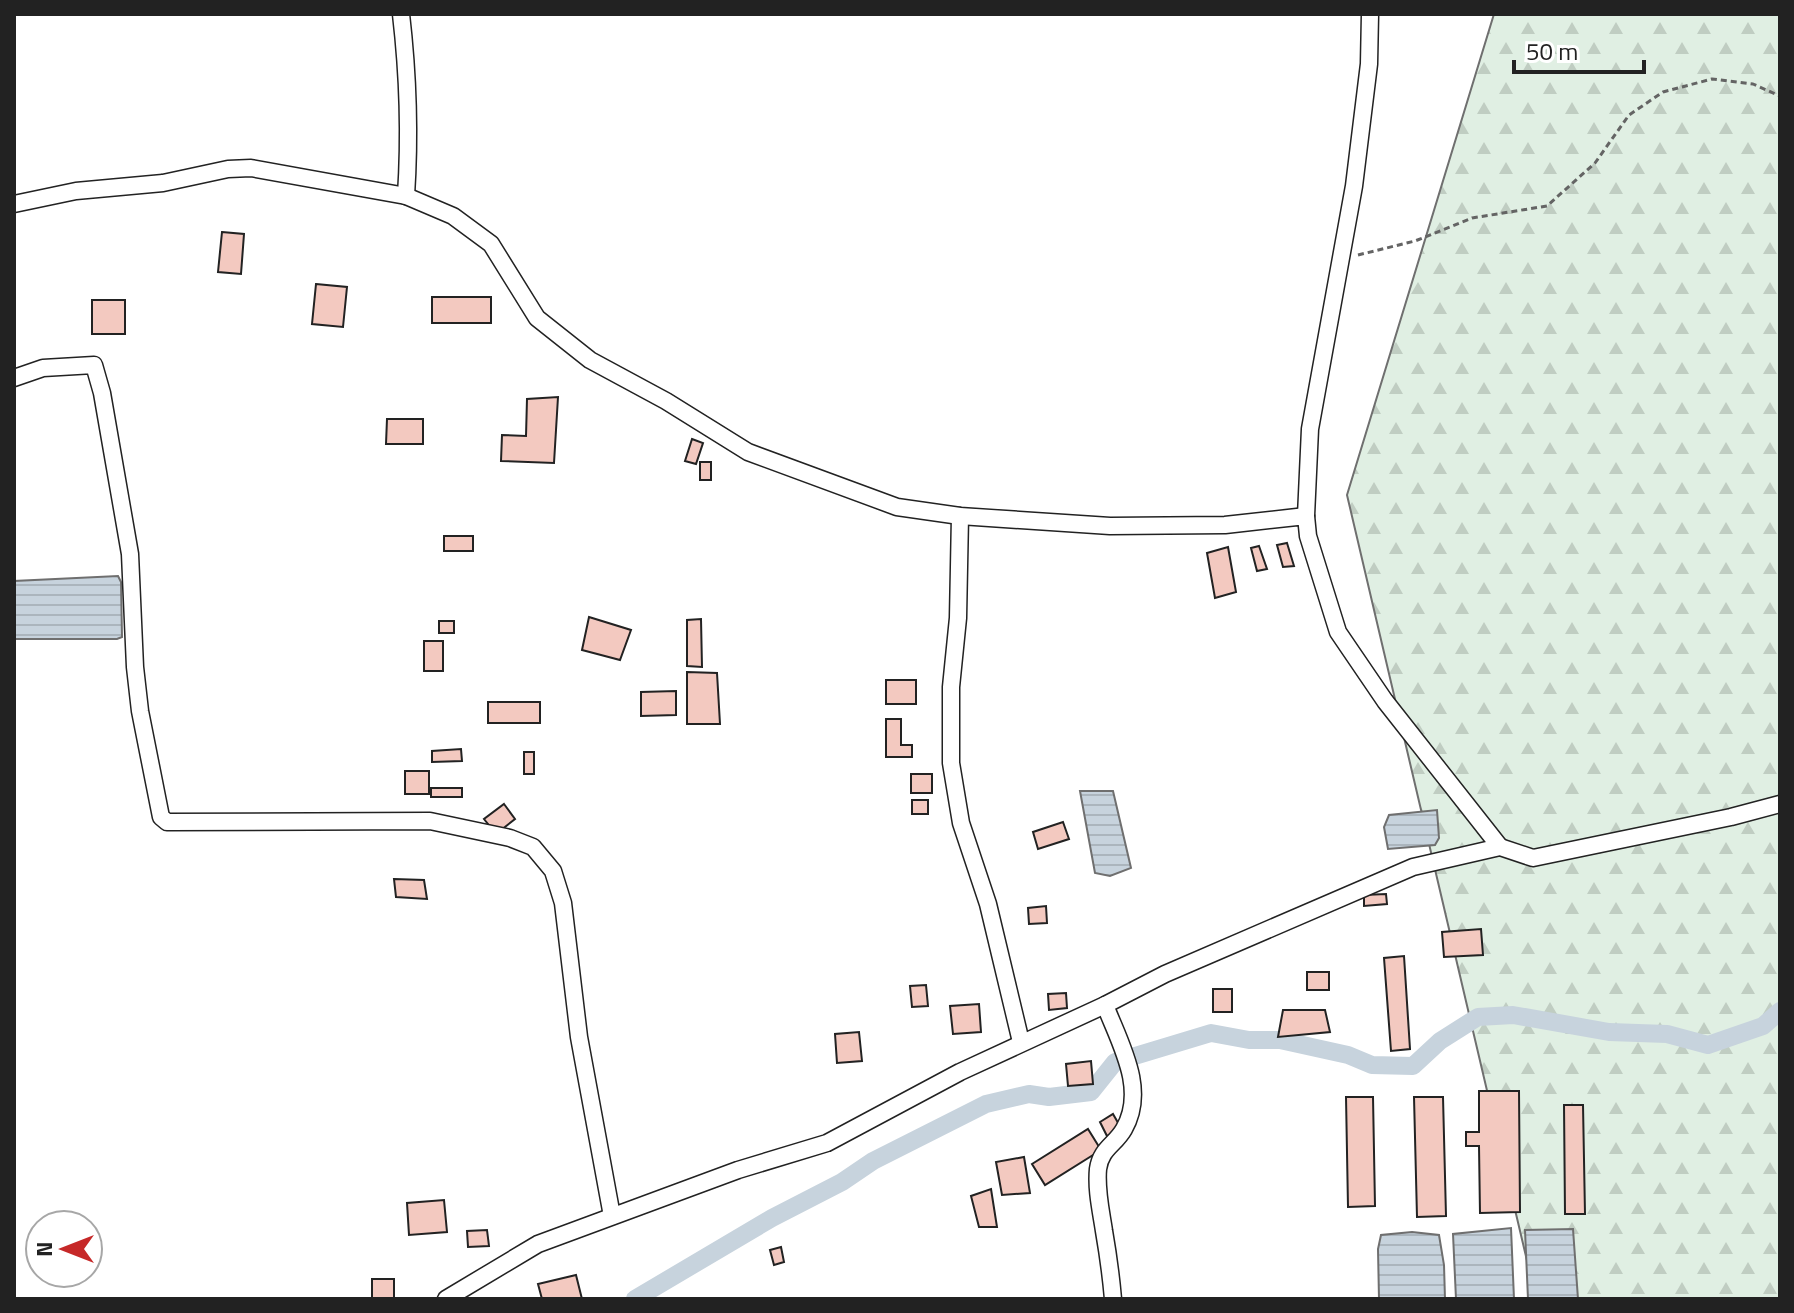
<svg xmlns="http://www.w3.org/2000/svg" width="1794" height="1313" viewBox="0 0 1794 1313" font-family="'Titillium Web',sans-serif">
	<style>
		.forest { fill: url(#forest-firs); stroke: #6f6f6f; stroke-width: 2 }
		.water { fill: url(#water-rules); stroke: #6f6f6f; stroke-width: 2 }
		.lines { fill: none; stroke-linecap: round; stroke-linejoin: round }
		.canal { stroke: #c7d3dd; stroke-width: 18 }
		.building { fill: #f3c9c0; stroke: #222; stroke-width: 2 }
		.street-casing { stroke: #222; stroke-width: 19 }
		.path { stroke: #646464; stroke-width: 3; stroke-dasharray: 6 4; stroke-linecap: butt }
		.street { stroke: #fff; stroke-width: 16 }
	</style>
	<defs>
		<pattern id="forest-firs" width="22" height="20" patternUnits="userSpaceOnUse" patternTransform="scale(2)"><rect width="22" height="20" fill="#e0efe3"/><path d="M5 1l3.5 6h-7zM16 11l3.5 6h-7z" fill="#c0cdc2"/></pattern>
		<pattern id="water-rules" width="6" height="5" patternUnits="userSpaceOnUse" patternTransform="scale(2)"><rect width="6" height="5" fill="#c7d3dd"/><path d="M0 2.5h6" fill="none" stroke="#abb5bd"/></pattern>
	</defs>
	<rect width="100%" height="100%" fill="#fff"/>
	<path class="forest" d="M 1494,14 L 1780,14 L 1780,1299 L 1536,1299 L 1347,495 Z"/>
	<g class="water">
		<path d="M 118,576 L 121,582 L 122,637 L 117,639 L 14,639 L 14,581 Z"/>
		<path d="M 1080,791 L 1113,791 L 1131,868 L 1110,876 L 1095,873 Z"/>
		<path d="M 1437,810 L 1439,838 L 1435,845 L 1388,849 L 1384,827 L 1389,815 Z"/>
		<path d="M 1511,1228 L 1514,1299 L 1456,1299 L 1453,1234 Z"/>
		<path d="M 1573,1229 L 1578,1299 L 1528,1299 L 1525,1230 Z"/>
		<path d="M 1412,1232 L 1439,1235 L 1444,1265 L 1445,1299 L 1379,1299 L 1378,1249 L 1381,1235 Z"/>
	</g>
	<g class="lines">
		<path class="canal" d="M 635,1299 L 772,1218 L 842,1182 L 873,1161 L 986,1104 L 1029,1094 L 1049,1097 L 1091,1092 L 1115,1062 L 1211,1033 L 1249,1040 L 1280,1040 L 1348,1055 L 1372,1065 L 1413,1066 L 1440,1041 L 1478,1017 L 1513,1015 L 1609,1032 L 1667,1034 L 1708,1045 L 1763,1026 L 1780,1011"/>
	</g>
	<g class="building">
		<path d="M 222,232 L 244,234 L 241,274 L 218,272 Z"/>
		<path d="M 316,284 L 347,287 L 343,327 L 312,324 Z"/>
		<rect x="432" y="297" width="59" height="26"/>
		<rect x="92" y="300" width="33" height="34"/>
		<path d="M 558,397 L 554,463 L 501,461 L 502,435 L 526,436 L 527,399 Z"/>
		<path d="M 387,419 L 423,419 L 423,444 L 386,444 Z"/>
		<path d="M 692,439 L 703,443 L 696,464 L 685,461 Z"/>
		<rect x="700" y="462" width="11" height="18"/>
		<rect x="444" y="536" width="29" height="15"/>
		<path d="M 1287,543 L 1294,566 L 1283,567 L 1277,545 Z"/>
		<path d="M 1259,546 L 1267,569 L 1257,571 L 1251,548 Z"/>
		<path d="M 1228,547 L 1236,592 L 1215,598 L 1207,553 Z"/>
		<path d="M 589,617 L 631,630 L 620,660 L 582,650 Z"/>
		<path d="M 701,619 L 702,667 L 687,666 L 687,620 Z"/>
		<rect x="439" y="621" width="15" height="12"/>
		<rect x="424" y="641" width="19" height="30"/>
		<path d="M 687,672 L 717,673 L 720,724 L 687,724 Z"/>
		<rect x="886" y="680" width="30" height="24"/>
		<path d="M 676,691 L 676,715 L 641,716 L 641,692 Z"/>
		<rect x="488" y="702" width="52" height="21"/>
		<path d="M 886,719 L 901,719 L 901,745 L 912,745 L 912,757 L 886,757 Z"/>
		<path d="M 461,749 L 462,761 L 432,762 L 432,751 Z"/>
		<rect x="524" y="752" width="10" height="22"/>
		<rect x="405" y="771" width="24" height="23"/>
		<rect x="911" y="774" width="21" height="19"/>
		<rect x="431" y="788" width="31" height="9"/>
		<rect x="912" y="800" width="16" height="14"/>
		<path d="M 504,804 L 515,819 L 496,834 L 484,819 Z"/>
		<path d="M 1063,822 L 1069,839 L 1038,849 L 1033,832 Z"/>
		<path d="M 394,879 L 424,880 L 427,899 L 396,897 Z"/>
		<path d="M 1386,894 L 1387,904 L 1364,906 L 1364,895 Z"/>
		<path d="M 1046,906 L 1047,923 L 1029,924 L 1028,908 Z"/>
		<path d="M 1481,929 L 1483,955 L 1444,957 L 1442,932 Z"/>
		<path d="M 1404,956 L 1410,1049 L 1391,1051 L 1384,958 Z"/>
		<rect x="1307" y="972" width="22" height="18"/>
		<path d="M 926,985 L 928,1006 L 912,1007 L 910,986 Z"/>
		<rect x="1213" y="989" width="19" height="23"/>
		<path d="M 1066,993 L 1067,1008 L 1049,1010 L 1048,994 Z"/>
		<path d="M 979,1004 L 981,1032 L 953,1034 L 950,1006 Z"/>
		<path d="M 1283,1010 L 1325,1010 L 1330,1032 L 1278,1037 Z"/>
		<path d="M 859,1032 L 862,1061 L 837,1063 L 835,1034 Z"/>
		<path d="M 1091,1061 L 1093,1084 L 1068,1086 L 1066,1064 Z"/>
		<path d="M 1479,1091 L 1519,1091 L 1520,1212 L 1480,1213 L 1479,1146 L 1466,1146 L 1466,1132 L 1479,1132 Z"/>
		<path d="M 1346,1097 L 1373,1097 L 1375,1206 L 1348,1207 Z"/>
		<path d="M 1414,1097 L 1443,1097 L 1446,1216 L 1417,1217 Z"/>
		<path d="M 1564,1105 L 1583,1105 L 1585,1214 L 1565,1214 Z"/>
		<path d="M 1113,1114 L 1121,1128 L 1107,1136 L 1100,1122 Z"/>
		<path d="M 1088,1129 L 1101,1150 L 1045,1185 L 1032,1164 Z"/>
		<path d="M 1024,1157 L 1030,1193 L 1002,1195 L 996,1162 Z"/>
		<path d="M 991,1189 L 997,1227 L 979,1227 L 971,1196 Z"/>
		<path d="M 444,1200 L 447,1232 L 409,1235 L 407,1203 Z"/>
		<path d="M 487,1230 L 489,1246 L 468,1247 L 467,1231 Z"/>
		<path d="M 781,1247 L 784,1262 L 774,1265 L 770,1250 Z"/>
		<path d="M 576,1275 L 582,1299 L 542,1299 L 538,1284 Z"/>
		<rect x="372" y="1279" width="22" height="20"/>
	</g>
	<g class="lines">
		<g class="street-casing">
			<g id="street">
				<path d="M 401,14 C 408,74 410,135 406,196"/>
				<path d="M 14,204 L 76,191 L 163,183 L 228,169 L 251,168 L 406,196 L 453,216 L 491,244 L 537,318 L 590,360 L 666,401 L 748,452 L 897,507 L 960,516 L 1110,526 L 1225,525 L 1306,516 L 1308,536 L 1338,632 L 1385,701 L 1500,847"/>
				<path d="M 14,378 L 43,368 L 94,365 L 102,393 L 130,554 L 135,667 L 140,711 L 161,817 L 167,822 L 430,821 L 510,838 L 533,847 L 553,871 L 563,903 L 579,1037 L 612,1216"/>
				<path d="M 960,516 L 958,618 L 951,687 L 951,763 L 961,823 L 988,904 L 1021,1042"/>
				<path d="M 1306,516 L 1310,429 L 1354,186 L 1369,64 L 1370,14"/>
				<path d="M 1105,1005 C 1120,1044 1147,1089 1124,1129 C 1115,1145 1101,1148 1098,1169 C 1096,1190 1101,1211 1104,1231 C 1108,1254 1111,1276 1113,1299"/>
				<path d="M 446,1299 L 538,1244 L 738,1170 L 827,1143 L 960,1072 L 1105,1005 L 1165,974 L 1413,867 L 1500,847 L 1533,858 L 1731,817 L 1780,804"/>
			</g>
		</g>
		<path class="path" d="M 1358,255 L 1415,241 L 1472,218 L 1547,206 L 1595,163 L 1629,115 L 1663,92 L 1712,79 L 1753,84 L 1780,96"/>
		<use href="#street" class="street"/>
	</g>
	<rect width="1794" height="1313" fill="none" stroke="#222222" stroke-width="32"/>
	<g transform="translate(64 1249) rotate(270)"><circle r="38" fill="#ffffff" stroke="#a7a7a7" stroke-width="2"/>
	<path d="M0-6L14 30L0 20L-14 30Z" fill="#c62828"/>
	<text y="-12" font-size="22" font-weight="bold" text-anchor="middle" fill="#222222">N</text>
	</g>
	<path d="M1514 60v12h130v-12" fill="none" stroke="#222222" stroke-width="4"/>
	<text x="1526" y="60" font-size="24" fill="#222222" stroke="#ffffff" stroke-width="6" paint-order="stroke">50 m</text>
</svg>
